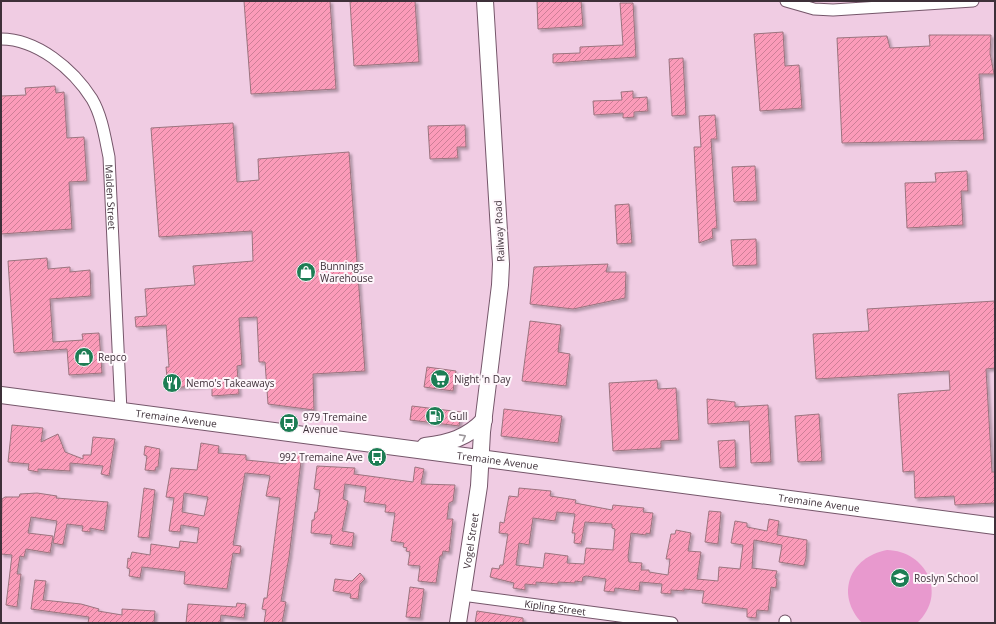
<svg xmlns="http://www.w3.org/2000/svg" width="996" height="624" viewBox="0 0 996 624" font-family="'Open Sans',sans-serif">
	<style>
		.pitch { fill: #e899ce }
		.building { fill: url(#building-hatch); stroke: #9b747f; fill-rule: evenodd; filter: url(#shadow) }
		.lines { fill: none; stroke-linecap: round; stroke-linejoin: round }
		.minor-casing { stroke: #75566a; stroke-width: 13 }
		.secondary-casing { stroke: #75566a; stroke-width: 18 }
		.minor { stroke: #fff; stroke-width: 11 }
		.secondary { stroke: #fff; stroke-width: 16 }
		.oneway { stroke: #9e989c }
		.labels { text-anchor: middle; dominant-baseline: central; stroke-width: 4; stroke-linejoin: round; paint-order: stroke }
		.street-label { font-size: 10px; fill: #3e3039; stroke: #fef6fb }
		.poi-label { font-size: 10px; fill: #3e3039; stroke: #fef6fb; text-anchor: start }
	</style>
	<defs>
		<pattern id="building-hatch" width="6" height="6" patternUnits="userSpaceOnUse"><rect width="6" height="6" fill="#fb9bb9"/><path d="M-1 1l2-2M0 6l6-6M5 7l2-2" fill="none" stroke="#cd7f97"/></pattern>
		<filter id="shadow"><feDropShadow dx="2.5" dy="2.5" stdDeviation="1" flood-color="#0004"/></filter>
	</defs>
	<rect width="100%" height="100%" fill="#f0cce3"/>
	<path class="pitch" d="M 887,550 C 926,551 948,594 917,623 L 862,623 C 835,595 849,557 887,550 Z"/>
	<g class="building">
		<path d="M 244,1 L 330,1 L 336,89 L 251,94 Z"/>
		<path d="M 350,1 L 415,1 L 419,62 L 354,66 Z"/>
		<path d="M 537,1 L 581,1 L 583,26 L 538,29 Z"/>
		<path d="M 620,3 L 633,3 L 636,57 L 553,63 L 553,54 L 580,53 L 580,47 L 623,45 Z"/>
		<path d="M 783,32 L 785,66 L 799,65 L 802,108 L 760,111 L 754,34 Z"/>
		<path d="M 929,35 L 991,35 L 990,53 L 994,74 L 979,74 L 984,140 L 842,143 L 837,38 L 887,36 L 890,48 L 930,46 Z"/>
		<path d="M 683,58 L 686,115 L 672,116 L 669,59 Z"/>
		<path d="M 55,86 L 56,93 L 64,92 L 67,138 L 84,137 L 87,181 L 69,182 L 72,229 L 1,234 L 1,96 L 26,95 L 25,88 Z"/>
		<path d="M 633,91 L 633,98 L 647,97 L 648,111 L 634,112 L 634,117 L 623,118 L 623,113 L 594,115 L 593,101 L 622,100 L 621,92 Z"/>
		<path d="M 715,115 L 717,139 L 711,139 L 717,228 L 712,229 L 713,238 L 699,243 L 694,147 L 701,147 L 699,116 Z"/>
		<path d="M 233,123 L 237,182 L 259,180 L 258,159 L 349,152 L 365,371 L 313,374 L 314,410 L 268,404 L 265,362 L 259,362 L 257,317 L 239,318 L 242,365 L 237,366 L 239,394 L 212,396 L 212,385 L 168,388 L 166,367 L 169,367 L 166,325 L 136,327 L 135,317 L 147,316 L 145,289 L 195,285 L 193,266 L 253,261 L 252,231 L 159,237 L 151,128 Z"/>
		<path d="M 465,125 L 466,147 L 457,147 L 458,158 L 430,159 L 428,126 Z"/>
		<path d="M 755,166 L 757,201 L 734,202 L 732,167 Z"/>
		<path d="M 967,171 L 968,191 L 961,191 L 963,225 L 907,228 L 905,183 L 936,182 L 935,173 Z"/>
		<path d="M 629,204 L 632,243 L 617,244 L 615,205 Z"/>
		<path d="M 756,239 L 757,265 L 733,266 L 731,240 Z"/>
		<path d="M 47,258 L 48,269 L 70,267 L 70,272 L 90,270 L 91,296 L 50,299 L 53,342 L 83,340 L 82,334 L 99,333 L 102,373 L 69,375 L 67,349 L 14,353 L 8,261 Z"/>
		<path d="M 608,264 L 606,272 L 626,272 L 625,298 L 573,309 L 530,304 L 534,267 Z"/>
		<path d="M 995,301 L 995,368 L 986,369 L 992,472 L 995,472 L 995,503 L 955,505 L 954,496 L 915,498 L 914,471 L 903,472 L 898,394 L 950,390 L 949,371 L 816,379 L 813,334 L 869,331 L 867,309 Z"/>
		<path d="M 530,321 L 561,325 L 558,352 L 570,354 L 566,386 L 522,381 Z"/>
		<path d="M 427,367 L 456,371 L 453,391 L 424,387 Z"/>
		<path d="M 657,380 L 658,389 L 676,388 L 679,440 L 661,441 L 661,448 L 613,451 L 609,383 Z"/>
		<path d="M 707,399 L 735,402 L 735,407 L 768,405 L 771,462 L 751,463 L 749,421 L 708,424 Z"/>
		<path d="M 412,406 L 461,412 L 459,426 L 410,420 Z"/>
		<path d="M 504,409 L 562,416 L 558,443 L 501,436 Z"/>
		<path d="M 819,414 L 822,461 L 798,462 L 795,416 Z"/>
		<path d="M 12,425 L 43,428 L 41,442 L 58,434 L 65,452 L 83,459 L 83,455 L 91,455 L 93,437 L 115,439 L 109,476 L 101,474 L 103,466 L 70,463 L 70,471 L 38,469 L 38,472 L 28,470 L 29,464 L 8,462 Z"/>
		<path d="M 735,440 L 736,467 L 720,468 L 718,441 Z"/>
		<path d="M 201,443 L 219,446 L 218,453 L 246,455 L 246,460 L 286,464 L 288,452 L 302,454 L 289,557 L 281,601 L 286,602 L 282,623 L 264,623 L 266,610 L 262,609 L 264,598 L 267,598 L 280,498 L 266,496 L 270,476 L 266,475 L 245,473 L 233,545 L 241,546 L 240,554 L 233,553 L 227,589 L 184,584 L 185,572 L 142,567 L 140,578 L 129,576 L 130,569 L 127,568 L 128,558 L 130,559 L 132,552 L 150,555 L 151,544 L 179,548 L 180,541 L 197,543 L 199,528 L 181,525 L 180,532 L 169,531 L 174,498 L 166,497 L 171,468 L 197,470 ZM 184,493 L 208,497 L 204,516 L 182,512 Z"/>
		<path d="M 145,446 L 160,449 L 158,467 L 156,467 L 155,471 L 145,470 L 147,456 L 144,455 Z"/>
		<path d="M 317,466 L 355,468 L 354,474 L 413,482 L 415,467 L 424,469 L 421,484 L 455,485 L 453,501 L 449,503 L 447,519 L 453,519 L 449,552 L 443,551 L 442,556 L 440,556 L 436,583 L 418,581 L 420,566 L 408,565 L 410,552 L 406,551 L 407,548 L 403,547 L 404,543 L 391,541 L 395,513 L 385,512 L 386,505 L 364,502 L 366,487 L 345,484 L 343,499 L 348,501 L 342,531 L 354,533 L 352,547 L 330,544 L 332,535 L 311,533 L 312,520 L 314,520 L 315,512 L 317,512 L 320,490 L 314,489 Z"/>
		<path d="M 144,488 L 155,490 L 149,538 L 138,537 Z"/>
		<path d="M 519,488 L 551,491 L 550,496 L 576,500 L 575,503 L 612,510 L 613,505 L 644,508 L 643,512 L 653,513 L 650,534 L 646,533 L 646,535 L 631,533 L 628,557 L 629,562 L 642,563 L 641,570 L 649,570 L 649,572 L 668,575 L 670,559 L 666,559 L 671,534 L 675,534 L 676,530 L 691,533 L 688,551 L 701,552 L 697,579 L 718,581 L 719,567 L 740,569 L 743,545 L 731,543 L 735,521 L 747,523 L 747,527 L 767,531 L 769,519 L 779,521 L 777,535 L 807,540 L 806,558 L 804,566 L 779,562 L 782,545 L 754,540 L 752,568 L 777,571 L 775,578 L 777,579 L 776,588 L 771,587 L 768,611 L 757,610 L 756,618 L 747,617 L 747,609 L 702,603 L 704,591 L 684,589 L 684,591 L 671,590 L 671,594 L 661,593 L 662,584 L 640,582 L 639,591 L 615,588 L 614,592 L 604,591 L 606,579 L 586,576 L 583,577 L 582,582 L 575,581 L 575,583 L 558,582 L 558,584 L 536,582 L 536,585 L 525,584 L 525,590 L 513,588 L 514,583 L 490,577 L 492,568 L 499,569 L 500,565 L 503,565 L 508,534 L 499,533 L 500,522 L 504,523 L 509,496 L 518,497 ZM 557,512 L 575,514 L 572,533 L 575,533 L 574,543 L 581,544 L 585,522 L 612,524 L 612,528 L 615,529 L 613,550 L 586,548 L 584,564 L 567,563 L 568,556 L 545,553 L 543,568 L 516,565 L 519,543 L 529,545 L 533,518 L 555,521 Z"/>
		<path d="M 37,493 L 57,496 L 56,498 L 108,502 L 104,531 L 90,528 L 90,532 L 82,531 L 83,526 L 67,524 L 63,545 L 53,543 L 57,521 L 31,517 L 28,533 L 53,536 L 50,553 L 26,549 L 24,557 L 20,556 L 17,574 L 21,574 L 17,607 L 6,605 L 12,555 L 1,554 L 2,499 L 5,497 L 19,497 L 20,494 Z"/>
		<path d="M 709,511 L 721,512 L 718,544 L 705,542 Z"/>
		<path d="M 360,573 L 365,579 L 360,584 L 358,599 L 350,598 L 351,594 L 333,591 L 335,579 L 352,581 Z"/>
		<path d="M 35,580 L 46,581 L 43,600 L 81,604 L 99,609 L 98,611 L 122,615 L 122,609 L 155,611 L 154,623 L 88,623 L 89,617 L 31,609 Z"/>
		<path d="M 410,587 L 424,589 L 420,618 L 406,617 Z"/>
		<path d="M 237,603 L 246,604 L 244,618 L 221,615 L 220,623 L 186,623 L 188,604 L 236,607 Z"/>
		<path d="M 477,611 L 523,618 L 523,623 L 475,623 Z"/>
	</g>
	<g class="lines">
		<g class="minor-casing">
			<g id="minor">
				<path d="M 786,1 L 814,9 L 833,10 L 973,1"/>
				<path id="s1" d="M 1,39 C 37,39 73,69 92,99 C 102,116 105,138 109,157 L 121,411"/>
				<path id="s2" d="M 462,595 L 672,623"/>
				<path d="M 785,623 L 785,621"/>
			</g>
		</g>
		<g class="secondary-casing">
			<g id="secondary">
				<path id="s3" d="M 1,395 C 332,439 664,482 995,526"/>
				<path d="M 425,446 C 449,443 467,438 484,420"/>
				<path id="s4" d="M 458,623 L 479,486 L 482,432 L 500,285 L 501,264 L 485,1"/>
			</g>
		</g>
		<use href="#minor" class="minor"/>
		<use href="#secondary" class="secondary"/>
	</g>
	<defs><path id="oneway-chevron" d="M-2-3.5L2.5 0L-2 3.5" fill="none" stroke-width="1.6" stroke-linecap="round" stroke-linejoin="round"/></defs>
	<use class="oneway" href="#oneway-chevron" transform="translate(463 437) rotate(-28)"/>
	<defs>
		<g id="shop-disc" transform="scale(1)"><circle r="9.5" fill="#1d7d54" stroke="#fef6fb"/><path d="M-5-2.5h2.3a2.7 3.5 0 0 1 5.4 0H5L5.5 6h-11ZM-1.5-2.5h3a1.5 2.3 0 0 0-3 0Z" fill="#fff"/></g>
		<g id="supermarket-disc" transform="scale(1)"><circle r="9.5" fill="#1d7d54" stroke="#fef6fb"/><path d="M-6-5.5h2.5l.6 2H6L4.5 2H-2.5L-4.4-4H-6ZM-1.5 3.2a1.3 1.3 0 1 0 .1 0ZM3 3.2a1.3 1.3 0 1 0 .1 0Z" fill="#fff"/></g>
		<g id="restaurant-disc" transform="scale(1)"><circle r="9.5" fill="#1d7d54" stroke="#fef6fb"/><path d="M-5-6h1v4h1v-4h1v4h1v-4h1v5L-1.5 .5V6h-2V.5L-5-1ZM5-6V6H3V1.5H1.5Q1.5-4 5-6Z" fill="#fff"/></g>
		<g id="fuel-disc" transform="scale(1)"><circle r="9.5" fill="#1d7d54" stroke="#fef6fb"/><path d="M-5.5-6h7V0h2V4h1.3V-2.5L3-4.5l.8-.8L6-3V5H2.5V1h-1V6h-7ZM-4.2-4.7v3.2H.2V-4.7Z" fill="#fff"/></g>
		<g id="bus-disc" transform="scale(1)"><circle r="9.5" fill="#1d7d54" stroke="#fef6fb"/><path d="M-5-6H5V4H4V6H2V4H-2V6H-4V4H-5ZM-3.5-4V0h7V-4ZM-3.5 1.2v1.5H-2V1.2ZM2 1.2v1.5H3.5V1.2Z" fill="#fff"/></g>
		<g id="school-disc" transform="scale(1)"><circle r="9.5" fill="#1d7d54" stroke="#fef6fb"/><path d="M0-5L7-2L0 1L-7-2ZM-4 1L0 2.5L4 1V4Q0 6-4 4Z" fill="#fff"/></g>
	</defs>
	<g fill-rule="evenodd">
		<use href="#shop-disc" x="306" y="272"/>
		<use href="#shop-disc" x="84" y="357"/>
		<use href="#supermarket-disc" x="440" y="379"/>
		<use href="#restaurant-disc" x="172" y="383"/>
		<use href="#fuel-disc" x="435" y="416"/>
		<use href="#bus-disc" x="289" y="423"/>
		<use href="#bus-disc" x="377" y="457"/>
		<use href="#school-disc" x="900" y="578"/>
	</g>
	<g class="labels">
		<g class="street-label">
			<text stroke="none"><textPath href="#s1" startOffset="214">Malden Street</textPath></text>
			<text transform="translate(499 231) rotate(-93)">Railway Road</text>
			<text stroke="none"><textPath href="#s3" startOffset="177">Tremaine Avenue</textPath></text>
			<text stroke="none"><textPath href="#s3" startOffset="501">Tremaine Avenue</textPath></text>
			<text stroke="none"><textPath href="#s3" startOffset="825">Tremaine Avenue</textPath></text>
			<text stroke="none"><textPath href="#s4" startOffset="83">Vogel Street</textPath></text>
			<text stroke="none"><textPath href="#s2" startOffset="94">Kipling Street</textPath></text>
		</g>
		<g class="poi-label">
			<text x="320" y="266">Bunnings<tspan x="320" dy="12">Warehouse</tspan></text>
			<text x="98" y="357">Repco</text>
			<text x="454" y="379">Night 'n Day</text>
			<text x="186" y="383">Nemo's Takeaways</text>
			<text x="449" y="416">Gull</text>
			<text x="303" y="417">979 Tremaine<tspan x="303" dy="12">Avenue</tspan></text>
			<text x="363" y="457" text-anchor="end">992 Tremaine Ave</text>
			<text x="914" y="578">Roslyn School</text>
		</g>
	</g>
	<rect width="996" height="624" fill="none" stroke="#3e3039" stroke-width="4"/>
</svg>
